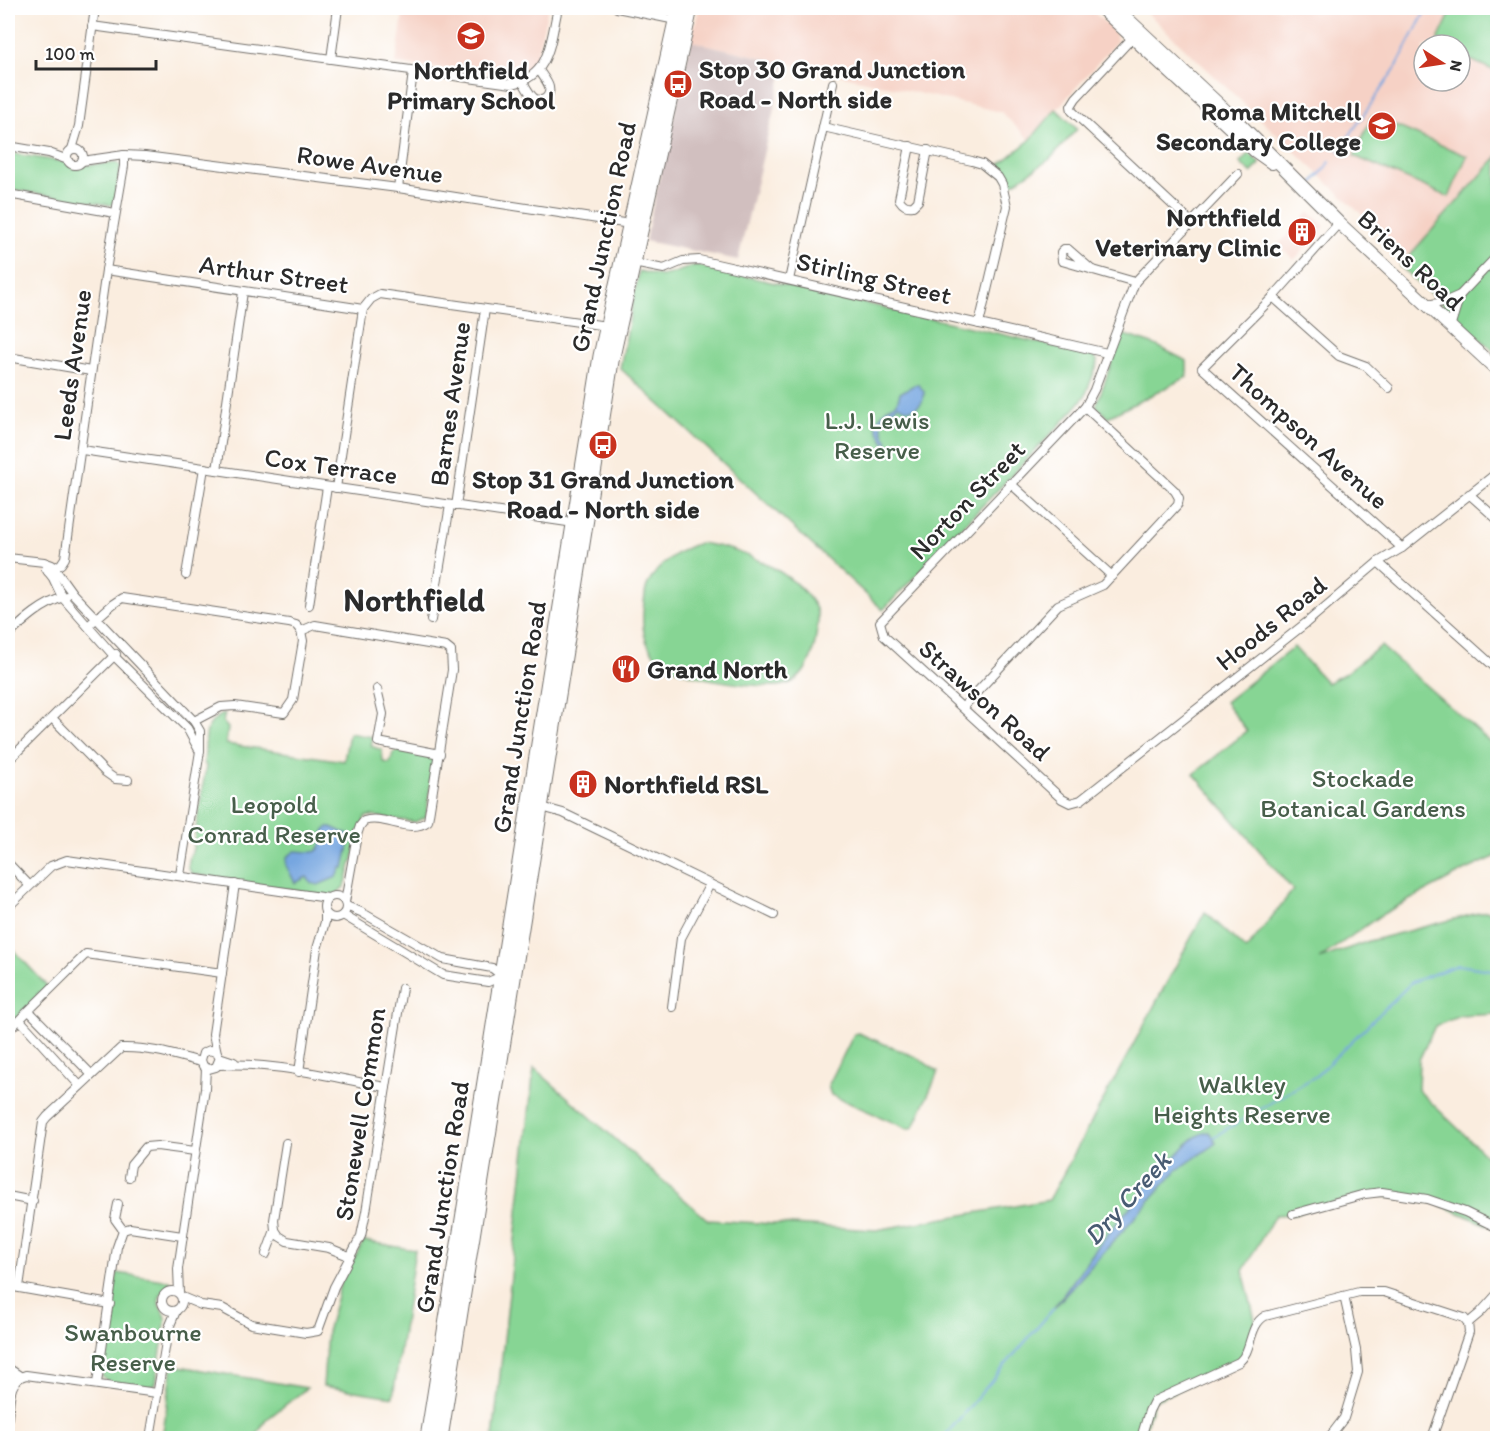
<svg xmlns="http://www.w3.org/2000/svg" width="1505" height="1446" viewBox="0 0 1505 1446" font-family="Itim,sans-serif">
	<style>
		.built { fill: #f6d1c5; fill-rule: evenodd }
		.industrial { fill: #d1bfbf }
		.green { fill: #87d594; stroke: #598060; stroke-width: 1.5 }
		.water { fill: #76a6e0; stroke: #506886; stroke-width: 1.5 }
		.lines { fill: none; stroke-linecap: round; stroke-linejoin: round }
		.stream { stroke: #76a6e0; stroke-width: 2 }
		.street-casing { stroke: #736f6a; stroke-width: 10 }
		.secondary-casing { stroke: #736f6a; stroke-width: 14 }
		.highway-casing { stroke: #736f6a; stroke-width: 17 }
		.street { stroke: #fff; stroke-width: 8 }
		.secondary { stroke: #fff; stroke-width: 12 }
		.highway { stroke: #fff; stroke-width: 15 }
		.labels { text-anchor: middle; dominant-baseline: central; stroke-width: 4.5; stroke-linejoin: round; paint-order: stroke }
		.poi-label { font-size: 26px; font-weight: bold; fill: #2b2b2b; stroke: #fff; text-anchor: start }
		.street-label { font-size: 26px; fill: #2b2b2b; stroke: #fff }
		.park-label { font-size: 26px; fill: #475e4a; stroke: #fff }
		.water-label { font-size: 27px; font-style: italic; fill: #495c73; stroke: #fff }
		.district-label { font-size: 32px; font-weight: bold; fill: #2b2b2b; stroke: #fff }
	</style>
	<rect width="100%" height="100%" fill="#fff"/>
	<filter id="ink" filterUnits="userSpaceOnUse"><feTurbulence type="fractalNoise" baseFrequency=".0167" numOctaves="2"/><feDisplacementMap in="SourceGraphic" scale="12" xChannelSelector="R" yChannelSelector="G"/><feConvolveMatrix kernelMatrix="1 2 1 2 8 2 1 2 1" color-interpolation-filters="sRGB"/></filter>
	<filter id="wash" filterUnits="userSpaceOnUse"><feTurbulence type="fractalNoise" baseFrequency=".008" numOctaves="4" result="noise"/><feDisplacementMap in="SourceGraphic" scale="24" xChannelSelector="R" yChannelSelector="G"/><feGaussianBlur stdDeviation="1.35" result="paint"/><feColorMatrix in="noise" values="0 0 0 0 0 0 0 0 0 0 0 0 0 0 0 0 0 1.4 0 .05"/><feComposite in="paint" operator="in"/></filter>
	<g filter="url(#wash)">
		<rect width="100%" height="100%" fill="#faeddf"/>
		<g class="built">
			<path d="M 404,8 L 548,8 L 534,67 L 515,76 L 396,64 Z"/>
			<path d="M 699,8 L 1089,8 L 1116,33 L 1117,41 L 1030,140 L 1001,112 L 691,41 Z"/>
			<path d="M 1142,8 L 1497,8 L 1497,170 L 1425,274 ZM 1424,45 L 1460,45 L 1460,81 L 1424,81 Z"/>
			<path d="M 1309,212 L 1325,226 L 1294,260 L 1278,245 Z"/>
		</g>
		<path class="industrial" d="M 691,41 L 785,63 L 738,260 L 645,241 Z"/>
		<g class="green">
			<path d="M 1453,8 L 1497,8 L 1497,72 L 1460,55 L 1460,45 L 1436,44 Z"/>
			<path d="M 1056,109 L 1077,129 L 1050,159 L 1011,185 L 998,166 L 1030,140 Z"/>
			<path d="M 1372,116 L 1467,156 L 1449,197 L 1354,156 Z"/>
			<path d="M 8,153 L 65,162 L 77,169 L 86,165 L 117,163 L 121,166 L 114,204 L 110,205 L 8,189 Z"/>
			<path d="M 1249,153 L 1260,164 L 1251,173 L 1240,163 Z"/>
			<path d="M 1497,157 L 1497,354 L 1400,266 Z"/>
			<path d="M 696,265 L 1093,355 L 1097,360 L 1097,365 L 1085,396 L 1071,413 L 883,610 L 620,368 L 639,271 L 661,276 L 671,274 Z"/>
			<path d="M 1122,334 L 1155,345 L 1187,361 L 1187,377 L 1108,417 L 1096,406 Z"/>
			<path d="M 700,543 C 739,548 793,570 814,605 C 820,615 818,625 816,636 C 813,660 803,686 775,686 C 745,686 683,679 660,660 C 642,645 641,624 644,602 C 645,596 645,589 648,584 C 658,564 679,549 700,543 Z"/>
			<path d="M 1381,646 L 1497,748 L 1497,856 L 1466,870 L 1381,915 L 1319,959 L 1369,941 L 1486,911 L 1497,914 L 1497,1014 L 1460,1016 L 1435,1026 L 1419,1060 L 1418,1090 L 1497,1166 L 1497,1229 L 1436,1203 L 1365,1194 L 1293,1214 L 1275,1215 L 1243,1271 L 1256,1324 L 1242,1360 L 1154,1401 L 1142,1438 L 493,1438 L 534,1068 L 708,1220 L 876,1230 L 1049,1200 L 1205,912 L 1246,950 L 1293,890 L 1194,774 L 1247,731 L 1225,702 L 1294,647 L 1327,683 L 1344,674 Z"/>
			<path d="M 225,713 L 223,722 L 228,728 L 226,744 L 344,761 L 349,733 L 373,737 L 371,746 L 382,750 L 383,762 L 390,763 L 393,753 L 398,751 L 431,757 L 434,759 L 426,817 L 415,822 L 371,816 L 365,817 L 345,886 L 336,894 L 327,896 L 192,874 L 188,867 L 190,855 L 192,853 L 206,766 L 204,763 C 207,739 200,725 225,713 Z"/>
			<path d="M 8,944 L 48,987 L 8,1026 Z"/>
			<path d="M 858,1033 L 918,1058 L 938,1072 L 914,1127 L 908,1129 L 831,1095 L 828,1086 L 854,1034 Z"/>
			<path d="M 364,1241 L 415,1250 L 393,1397 L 323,1386 L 327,1332 L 341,1281 Z"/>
			<path d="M 117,1273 L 171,1281 C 168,1289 157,1294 159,1304 C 161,1310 165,1312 166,1318 L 156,1383 L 149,1388 L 110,1383 L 102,1376 Z"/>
			<path d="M 173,1365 L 307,1388 L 266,1420 L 255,1438 L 162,1438 Z"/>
		</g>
		<g class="water">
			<path d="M 914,385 L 919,385 L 924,392 C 924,407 911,414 899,405 C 880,418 876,421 888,442 L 885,443 L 877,429 L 877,421 L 886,409 L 897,403 L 900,393 Z"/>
			<path d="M 328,827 L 331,827 L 351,836 L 344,868 L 341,868 L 337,877 L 318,885 L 311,883 L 307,877 L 295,883 L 286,865 L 287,857 L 295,851 C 317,853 321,855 324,831 Z"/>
			<path d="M 1209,1132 L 1216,1143 L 1176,1171 L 1053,1309 L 1099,1245 L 1161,1169 C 1179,1159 1188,1134 1209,1132 Z"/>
		</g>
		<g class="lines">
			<g class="stream">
				<path d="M 1339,151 L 1397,66 L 1427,8"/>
				<path d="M 1312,184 L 1330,162"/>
				<path d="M 1210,1139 L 1316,1076 L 1412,982 L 1458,965 L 1498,971"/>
				<path d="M 943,1438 L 1054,1308"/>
			</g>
		</g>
	</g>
	<g filter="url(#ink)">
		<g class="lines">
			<g class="street-casing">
				<g id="street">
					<path d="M 617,8 L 676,20"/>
					<path d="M 92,26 L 512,84 C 551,76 550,41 558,8"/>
					<path d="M 1133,37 L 1076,98 L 1071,106 L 1072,111 L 1192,223"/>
					<path d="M 331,59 L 338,8"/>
					<path d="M 523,82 C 526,87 530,95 534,98 C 543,104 551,96 549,87 C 548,82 542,75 539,70"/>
					<path d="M 823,127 L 972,161 L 982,164 L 998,177 L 1002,184 L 1007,206 L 979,324"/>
					<path d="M 8,146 L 49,153 L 68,160"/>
					<path d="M 910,146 L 899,199 C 903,205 906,207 913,206 L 918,201 L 928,150"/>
					<path d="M 72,149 L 79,126 L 95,8"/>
					<circle cx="75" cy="157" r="8"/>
					<path d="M 82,161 L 124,155 L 145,156 L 398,188 L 630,224"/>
					<path d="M 1238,174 L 1135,282 L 1094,390 L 1085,407 L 880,622 L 884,636 L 1062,799 L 1070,803 L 1081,800 L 1306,623 L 1378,562 L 1402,548 L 1498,472"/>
					<path d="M 398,188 L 413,72"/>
					<path d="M 8,194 L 115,213"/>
					<path d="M 1339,223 L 1273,297 L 1202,368 L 1402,548"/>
					<path d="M 633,263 L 664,269 L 683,261 L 699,260 L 1107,353"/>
					<path d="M 106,270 L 363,309 L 371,299 L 380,294 L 607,326"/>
					<path d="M 1092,270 L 1068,249 L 1064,249 L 1061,252 L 1062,261 L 1135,282"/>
					<path d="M 789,280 L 833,83"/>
					<path d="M 1273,297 L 1339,356 L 1366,366 L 1389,388"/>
					<path d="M 1426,305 L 1444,302 L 1460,295 L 1498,255"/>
					<path d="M 1450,327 L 1460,295"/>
					<path d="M 8,357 L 91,371"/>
					<path d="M 82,450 L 574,523"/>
					<path d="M 217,470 L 243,292"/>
					<path d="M 1010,483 L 1112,576"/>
					<path d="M 336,488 L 363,309"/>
					<path d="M 1469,494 L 1498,520"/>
					<path d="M 456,506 L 485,309"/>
					<path d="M 8,558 L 44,562 L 52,565 L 73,594 L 194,721 L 200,731 L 200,751 L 180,875"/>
					<path d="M 1378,562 L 1498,670"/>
					<path d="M 46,569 L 53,578 L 62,597 L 114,656 L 187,728 L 199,750"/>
					<path d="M 48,572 L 61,564 L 65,558 L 106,270 L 124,166 L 124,155"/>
					<path d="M 186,575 L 204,468"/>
					<path d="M 309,605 L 327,487"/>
					<path d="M 431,620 L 450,505"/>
					<path d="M 88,626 L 113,604 L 122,598 L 289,623 L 296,625 L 301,631 L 315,625 L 446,647 L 451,651 L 452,670 L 428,821 C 410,835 384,814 364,821 L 360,826 L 357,835 L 345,902"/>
					<path d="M 8,636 C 25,619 42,604 66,596"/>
					<path d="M 377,689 L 383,714 L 378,742 L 440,754"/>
					<path d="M 963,707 L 1058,605 L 1103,585 L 1178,504 L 1179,498 L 1175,491 L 1085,407"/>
					<path d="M 52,718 L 105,772 L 115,779 L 128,780"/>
					<path d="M 194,721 L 221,707 L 235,706 L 284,713 L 293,700 L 303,641 L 301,631"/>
					<path d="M 8,761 L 116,654"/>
					<path d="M 538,806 L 563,813 L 774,915"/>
					<path d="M 8,863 L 29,885"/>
					<circle cx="335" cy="907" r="11"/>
					<path d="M 8,907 L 51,866 L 67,860 L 328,898"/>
					<path d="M 343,915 L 443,975 L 488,982 L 502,976 L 492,968 L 443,959 L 361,912 L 346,906"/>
					<path d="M 672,1007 L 681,938 L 710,884"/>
					<path d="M 29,1011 L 92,1075"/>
					<path d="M 20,1020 L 80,1086"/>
					<path d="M 8,1031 L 86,954 L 222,973"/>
					<path d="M 217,1053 L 213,1034 L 235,884"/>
					<path d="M 219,1060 L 216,1067 L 209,1069 L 203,1066 L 201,1060 L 203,1053 L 210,1050 L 217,1053 L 219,1057 L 234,1062"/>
					<path d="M 218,1065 C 272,1061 333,1078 386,1087"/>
					<path d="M 299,1072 L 317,949 L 325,922 L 325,913"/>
					<path d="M 286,1143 L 274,1220 L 275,1230 L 279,1236 L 287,1241 L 329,1248 L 349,1256"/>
					<path d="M 129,1177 L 131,1165 L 146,1147 L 157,1146 L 195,1151"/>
					<path d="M 8,1196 L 33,1201"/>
					<path d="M 118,1204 L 115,1219 L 123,1230"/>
					<path d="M 1293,1214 L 1365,1194 L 1382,1192 L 1427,1199 L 1465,1212 L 1498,1228"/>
					<path d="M 266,1254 L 275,1230"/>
					<path d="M 8,1286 L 110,1304"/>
					<path d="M 19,1287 L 43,1122 L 47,1117 L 121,1048 C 149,1047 174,1055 201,1062"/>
					<circle cx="172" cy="1301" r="10"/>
					<path d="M 179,1293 L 178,1269 L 205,1089 L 206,1068"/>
					<path d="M 182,1297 L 201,1305 L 222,1308 L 251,1324 L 306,1333 L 318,1331 L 334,1287 L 361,1236 L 366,1212 L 402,988"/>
					<path d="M 1468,1323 L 1480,1313 L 1498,1293"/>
					<path d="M 8,1368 L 20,1376"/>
					<path d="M 97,1383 L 117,1247 L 123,1230 L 130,1228 L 182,1236"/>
					<path d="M 8,1418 C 10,1402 8,1379 26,1375 L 157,1393"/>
					<path d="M 150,1438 L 168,1330 L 176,1311"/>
					<path d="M 1141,1438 L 1149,1411 L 1154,1401 L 1239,1362 C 1253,1350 1248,1326 1265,1316 L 1359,1292 L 1384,1292 L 1464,1318 L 1468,1323"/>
					<path d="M 1326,1438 L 1331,1435 L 1344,1418 L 1358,1372 L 1356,1350 L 1344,1296"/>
					<path d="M 1432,1438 L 1469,1332 L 1468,1323"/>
				</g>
			</g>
			<g class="secondary-casing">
				<g id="secondary">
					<path d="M 1101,8 L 1255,151 L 1272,163"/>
					<path d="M 1116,8 L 1240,124 L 1339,223 L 1498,371"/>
				</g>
			</g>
			<g class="highway-casing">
				<g id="highway">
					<path d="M 428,1438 L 601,356 L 679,8"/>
					<path d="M 440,1438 L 611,361 L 690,8"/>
				</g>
			</g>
			<use href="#street" class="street"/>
			<use href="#secondary" class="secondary"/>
			<use href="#highway" class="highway"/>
		</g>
	</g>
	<defs>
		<g id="school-disc" transform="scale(1.5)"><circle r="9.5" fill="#c8321e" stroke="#fff"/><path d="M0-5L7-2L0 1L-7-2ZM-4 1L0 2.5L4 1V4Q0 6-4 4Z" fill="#fff"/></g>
		<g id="bus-disc" transform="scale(1.5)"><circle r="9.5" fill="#c8321e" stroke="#fff"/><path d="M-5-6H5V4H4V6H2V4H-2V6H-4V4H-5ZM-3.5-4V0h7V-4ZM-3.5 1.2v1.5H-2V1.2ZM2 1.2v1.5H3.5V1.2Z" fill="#fff"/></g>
		<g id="building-disc" transform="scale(1.5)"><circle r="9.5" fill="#c8321e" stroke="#fff"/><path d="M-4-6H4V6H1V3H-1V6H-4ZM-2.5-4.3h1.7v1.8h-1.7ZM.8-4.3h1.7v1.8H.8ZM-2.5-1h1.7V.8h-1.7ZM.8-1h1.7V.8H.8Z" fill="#fff"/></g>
		<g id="restaurant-disc" transform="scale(1.5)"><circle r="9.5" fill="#c8321e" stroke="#fff"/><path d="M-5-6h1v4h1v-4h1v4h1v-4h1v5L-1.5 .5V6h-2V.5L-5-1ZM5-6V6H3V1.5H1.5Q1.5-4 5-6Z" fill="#fff"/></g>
	</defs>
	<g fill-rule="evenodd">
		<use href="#school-disc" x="471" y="36"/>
		<use href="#bus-disc" x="678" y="84"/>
		<use href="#school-disc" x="1382" y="126"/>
		<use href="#building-disc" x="1302" y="232"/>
		<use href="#bus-disc" x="603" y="445"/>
		<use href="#restaurant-disc" x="626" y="669"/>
		<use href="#building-disc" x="583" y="784"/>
	</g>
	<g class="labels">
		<g class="poi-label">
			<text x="699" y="69">Stop 30 Grand Junction<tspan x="699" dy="30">Road - North side</tspan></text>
			<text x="471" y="70" text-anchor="middle">Northfield<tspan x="471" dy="30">Primary School</tspan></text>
			<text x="1361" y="111" text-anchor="end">Roma Mitchell<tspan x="1361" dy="30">Secondary College</tspan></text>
			<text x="1281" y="217" text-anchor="end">Northfield<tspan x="1281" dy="30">Veterinary Clinic</tspan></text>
			<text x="603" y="479" text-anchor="middle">Stop 31 Grand Junction<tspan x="603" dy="30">Road - North side</tspan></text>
			<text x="647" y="669">Grand North</text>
			<text x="604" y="784">Northfield RSL</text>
		</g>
		<g class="street-label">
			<text transform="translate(370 164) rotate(8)">Rowe Avenue</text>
			<text transform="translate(603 237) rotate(-78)">Grand Junction Road</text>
			<text transform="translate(1411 260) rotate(43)">Briens Road</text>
			<text transform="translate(274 274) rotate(8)">Arthur Street</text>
			<text transform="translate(874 278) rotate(13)">Stirling Street</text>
			<text transform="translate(72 365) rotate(-82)">Leeds Avenue</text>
			<text transform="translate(450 404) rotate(-82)">Barnes Avenue</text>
			<text transform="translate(1309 436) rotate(42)">Thompson Avenue</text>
			<text transform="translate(331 466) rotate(8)">Cox Terrace</text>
			<text transform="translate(967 500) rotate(-46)">Norton Street</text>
			<text transform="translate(1271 623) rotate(-39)">Hoods Road</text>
			<text transform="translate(985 700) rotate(42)">Strawson Road</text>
			<text transform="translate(519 717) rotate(-81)">Grand Junction Road</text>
			<text transform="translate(360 1114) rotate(-81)">Stonewell Common</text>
			<text transform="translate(442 1197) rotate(-81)">Grand Junction Road</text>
		</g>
		<g class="park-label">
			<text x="877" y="420">L.J. Lewis<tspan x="877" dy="30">Reserve</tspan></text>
			<text x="1363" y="778">Stockade<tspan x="1363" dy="30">Botanical Gardens</tspan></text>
			<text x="274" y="804">Leopold<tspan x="274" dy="30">Conrad Reserve</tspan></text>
			<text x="1242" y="1084">Walkley<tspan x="1242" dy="30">Heights Reserve</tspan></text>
			<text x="133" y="1332">Swanbourne<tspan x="133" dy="30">Reserve</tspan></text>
		</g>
		<g class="water-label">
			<text transform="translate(1127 1198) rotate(-48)">Dry Creek</text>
		</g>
		<g class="district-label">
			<text x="414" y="600">Northfield</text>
		</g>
	</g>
	<rect width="1505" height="1446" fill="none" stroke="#fff" stroke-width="30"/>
	<g transform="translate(1442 63) rotate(102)"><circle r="28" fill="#ffffff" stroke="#aaaaaa" stroke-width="1.5"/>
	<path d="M0-4.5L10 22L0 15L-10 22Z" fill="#c8321e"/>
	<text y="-9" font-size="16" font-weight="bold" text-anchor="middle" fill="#2b2b2b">N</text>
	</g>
	<path d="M36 60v9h120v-9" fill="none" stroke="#2b2b2b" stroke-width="3"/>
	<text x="45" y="60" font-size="18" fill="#2b2b2b" stroke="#ffffff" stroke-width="4.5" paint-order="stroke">100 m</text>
</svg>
